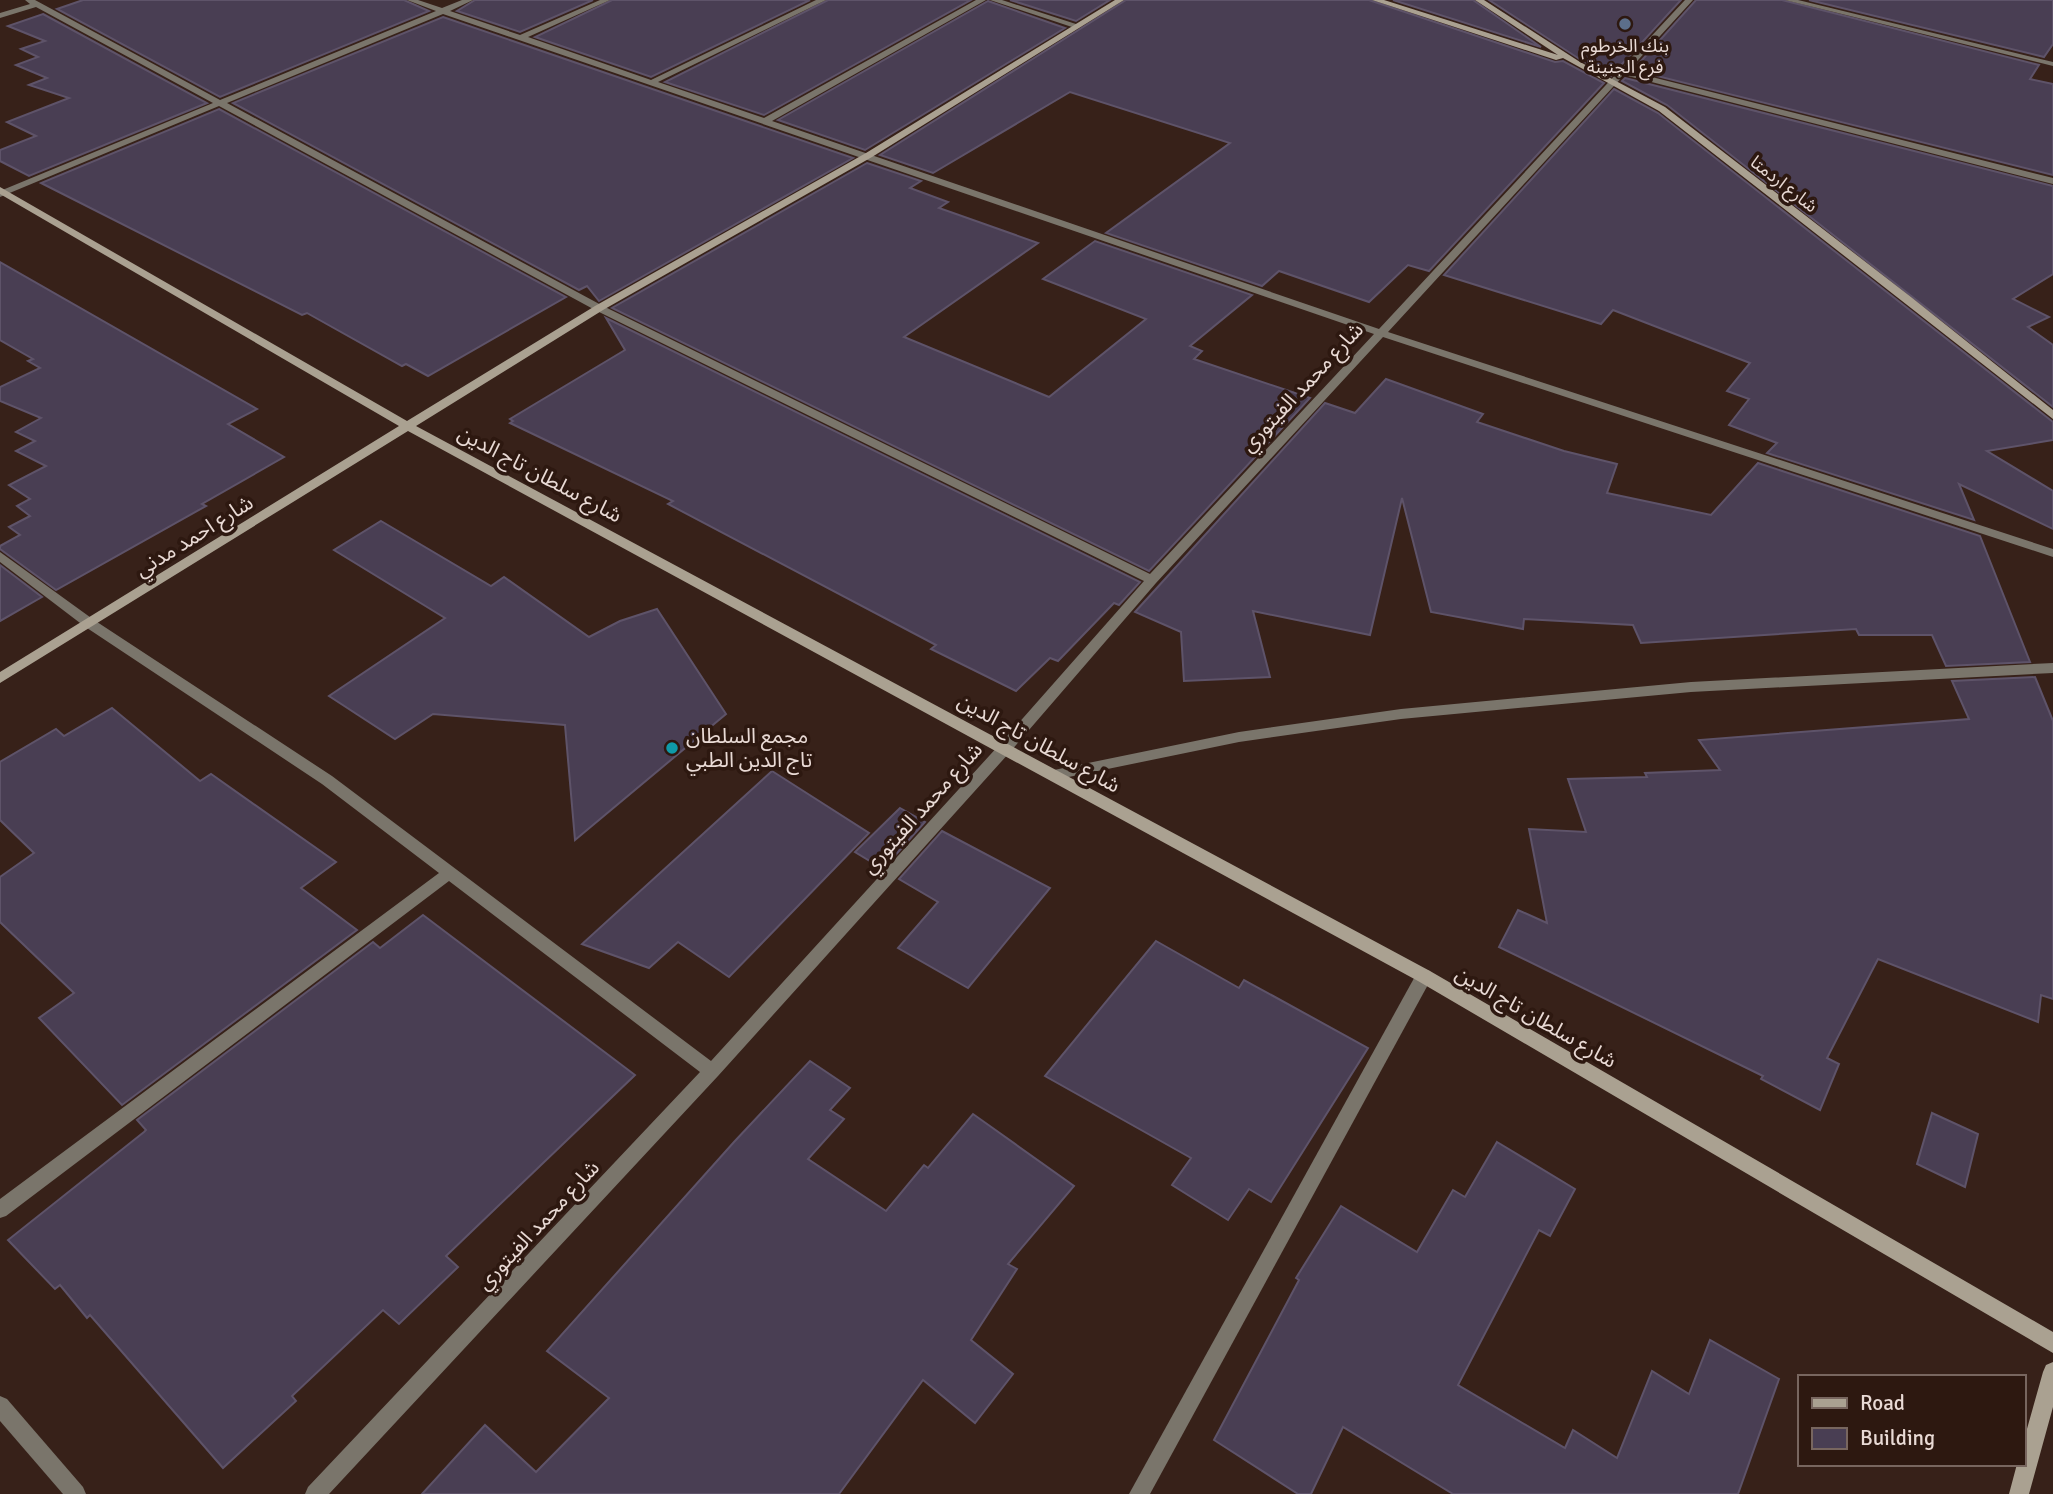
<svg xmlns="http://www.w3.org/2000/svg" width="2053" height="1494" viewBox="0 0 2053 1494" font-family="Signika,'Noto Sans Arabic',sans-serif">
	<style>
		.building { fill: #493e53; stroke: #5e5369; stroke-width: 2 }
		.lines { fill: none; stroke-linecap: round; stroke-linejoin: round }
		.street { fill: #7a756b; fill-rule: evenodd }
		.secondary { fill: #aaa191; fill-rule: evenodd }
		.service-dot { fill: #5c6f8a; stroke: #2d1810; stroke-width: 2.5 }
		.culture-dot { fill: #0f9aa8; stroke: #2d1810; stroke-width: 2.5 }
		.labels { text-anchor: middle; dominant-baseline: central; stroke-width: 7; stroke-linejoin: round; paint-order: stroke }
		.far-poi-label { font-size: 18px; fill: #e9dad5; stroke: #2d1810 }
		.far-street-label { font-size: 18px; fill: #e9dad5; stroke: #2d1810 }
		.street-label { font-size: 21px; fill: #e9dad5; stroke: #2d1810 }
		.poi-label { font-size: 21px; fill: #e9dad5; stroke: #2d1810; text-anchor: start }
	</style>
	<rect width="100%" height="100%" fill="#372119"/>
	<g class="building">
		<path d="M 83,0 L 404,0 L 429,11 L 220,97 L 57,9 Z"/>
		<path d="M 475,0 L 593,0 L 520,32 L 457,11 Z"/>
		<path d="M 612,0 L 810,0 L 651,77 L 535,37 Z"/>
		<path d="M 828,0 L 971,0 L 764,115 L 665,82 Z"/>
		<path d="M 1010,0 L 1110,0 L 1076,21 Z"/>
		<path d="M 1126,0 L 1369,0 L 1555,62 L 1563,61 L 1604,83 L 1429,271 L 1408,265 L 1369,302 L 1279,271 L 1262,286 L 1106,233 L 1230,143 L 1070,92 L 933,173 L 880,155 Z"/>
		<path d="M 1393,0 L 1473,0 L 1541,47 Z"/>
		<path d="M 1489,0 L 1681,0 L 1611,76 L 1581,60 Z"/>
		<path d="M 1696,0 L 1782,0 L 2039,65 L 2030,79 L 2053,84 L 2053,175 L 1633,70 Z"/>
		<path d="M 1809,0 L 2053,0 L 2053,44 L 2044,57 Z"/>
		<path d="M 988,1 L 1065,28 L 865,150 L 778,120 Z"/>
		<path d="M 43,14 L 207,103 L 29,176 L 0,161 L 0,150 L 36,136 L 7,122 L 69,98 L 29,85 L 47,78 L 16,65 L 38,57 L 21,49 L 45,41 L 8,26 Z"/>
		<path d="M 443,17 L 853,158 L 599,301 L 587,286 L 579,290 L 233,103 Z"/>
		<path d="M 1625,78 L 2053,186 L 2053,274 L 2013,299 L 2049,317 L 2028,327 L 2053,345 L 2053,407 L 1667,105 L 1622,81 Z"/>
		<path d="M 1614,89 L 1658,113 L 2053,422 L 2053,440 L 1987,451 L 2053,491 L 2053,529 L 1959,484 L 1974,520 L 1767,453 L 1777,443 L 1729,425 L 1749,399 L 1727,391 L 1750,363 L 1613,310 L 1601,324 L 1444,275 Z"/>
		<path d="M 219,109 L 566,297 L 428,376 L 406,364 L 402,366 L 307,313 L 302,315 L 41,183 Z"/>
		<path d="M 867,163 L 921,181 L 910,188 L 948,202 L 939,208 L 1038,243 L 904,337 L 1049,397 L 1146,319 L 1043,279 L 1095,241 L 1252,295 L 1190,346 L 1202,351 L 1194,359 L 1310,398 L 1149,571 L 612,308 Z"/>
		<path d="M 0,262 L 257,409 L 228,424 L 284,457 L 202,504 L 206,506 L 56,590 L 0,549 L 0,546 L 20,535 L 9,527 L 30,516 L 17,506 L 30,499 L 9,485 L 46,466 L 16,451 L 35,441 L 16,432 L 41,418 L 0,401 L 0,387 L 40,368 L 28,361 L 33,359 L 0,340 Z"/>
		<path d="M 606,318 L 1140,582 L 1119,605 L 1114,603 L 1058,661 L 1050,658 L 1016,691 L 931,649 L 936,645 L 668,504 L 673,501 L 510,423 L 513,421 L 510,419 L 625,350 Z"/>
		<path d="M 1386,379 L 1483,414 L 1477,422 L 1564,451 L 1617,464 L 1607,493 L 1711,515 L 1758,463 L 1980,536 L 2030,662 L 1946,666 L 1932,635 L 1859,635 L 1856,629 L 1641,643 L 1633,625 L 1524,619 L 1523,629 L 1431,612 L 1402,498 L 1370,635 L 1253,611 L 1270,677 L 1184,681 L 1181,632 L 1135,612 L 1325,403 L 1355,413 Z"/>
		<path d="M 381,521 L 491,586 L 504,577 L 589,637 L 620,621 L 657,609 L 726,714 L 575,840 L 565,725 L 433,714 L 395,739 L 329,696 L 445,618 L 334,550 Z"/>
		<path d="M 0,565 L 42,597 L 0,621 Z"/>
		<path d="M 2035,677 L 2053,721 L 2053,999 L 2041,995 L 2038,1022 L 1878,959 L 1827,1058 L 1839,1064 L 1820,1110 L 1761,1079 L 1763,1076 L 1499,947 L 1518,910 L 1547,923 L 1529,829 L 1586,832 L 1568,779 L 1647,777 L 1645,773 L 1720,770 L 1699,740 L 1969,719 L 1952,681 Z"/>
		<path d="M 112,708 L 200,781 L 211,774 L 336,862 L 301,888 L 357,930 L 122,1105 L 39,1018 L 74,993 L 0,922 L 0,877 L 34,853 L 0,820 L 0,762 L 56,729 L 64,736 Z"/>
		<path d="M 772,771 L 869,833 L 729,977 L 678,942 L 649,968 L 582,944 Z"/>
		<path d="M 900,808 L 925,822 L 883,869 L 855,852 Z"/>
		<path d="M 942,831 L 1050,888 L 968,988 L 898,948 L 938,902 L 899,879 Z"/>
		<path d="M 423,915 L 635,1075 L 446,1256 L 458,1267 L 399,1324 L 383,1310 L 292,1396 L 296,1401 L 223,1468 L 90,1315 L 87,1318 L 60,1285 L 55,1289 L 8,1240 L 144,1132 L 146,1130 L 137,1120 L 373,942 L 380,948 Z"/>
		<path d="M 1156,941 L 1239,988 L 1244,980 L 1368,1048 L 1271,1202 L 1249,1189 L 1228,1220 L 1172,1185 L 1191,1158 L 1045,1076 Z"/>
		<path d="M 810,1061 L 850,1088 L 830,1110 L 844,1119 L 808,1159 L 886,1211 L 924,1165 L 928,1168 L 973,1114 L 1074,1186 L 1008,1264 L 1017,1269 L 971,1340 L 1013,1374 L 975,1423 L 923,1380 L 839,1494 L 422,1494 L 485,1425 L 536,1472 L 609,1398 L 547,1351 L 734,1142 Z"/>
		<path d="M 1932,1113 L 1978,1134 L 1965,1187 L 1917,1164 Z"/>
		<path d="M 1497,1142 L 1575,1189 L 1550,1236 L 1539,1230 L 1458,1385 L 1565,1448 L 1573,1430 L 1617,1458 L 1652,1371 L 1689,1394 L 1710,1340 L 1779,1379 L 1738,1494 L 1453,1494 L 1343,1427 L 1311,1494 L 1298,1494 L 1214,1440 L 1299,1280 L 1296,1278 L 1341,1206 L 1417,1252 L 1453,1190 L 1465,1197 Z"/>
	</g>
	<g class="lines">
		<g class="street">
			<path d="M 25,0 L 35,0 L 220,100 L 436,11 L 407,0 L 418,0 L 442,8 L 462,0 L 473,0 L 450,11 L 520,35 L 600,0 L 610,0 L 528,37 L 651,80 L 816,0 L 826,0 L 658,82 L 764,118 L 976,0 L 986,0 L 772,121 L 1379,329 L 1685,0 L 1693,0 L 1628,71 L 2053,178 L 2053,184 L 1624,75 L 1388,332 L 2053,549 L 2053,557 L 1383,337 L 1156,583 L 1010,752 L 718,1076 L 329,1494 L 305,1494 L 308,1487 L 700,1072 L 449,881 L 6,1216 L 0,1218 L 0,1199 L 439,873 L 322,784 L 84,626 L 0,562 L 0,552 L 94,620 L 332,776 L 711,1061 L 1000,744 L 1144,581 L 595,310 L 219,106 L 0,197 L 0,191 L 213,103 L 36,7 L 0,18 L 0,13 L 30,4 ZM 443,14 L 1374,334 L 1150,574 L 603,306 L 227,103 Z"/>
			<path d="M 990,0 L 1002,0 L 1082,26 L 1075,28 Z"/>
			<path d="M 1785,0 L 1798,0 L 2053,62 L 2053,66 Z"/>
			<path d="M 2053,663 L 2053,673 L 1691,692 L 1401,719 L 1239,742 L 1054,780 L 1049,779 L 1047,775 L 1049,771 L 1054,770 L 1239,732 L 1401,709 L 1691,682 Z"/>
			<path d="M 1424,969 L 1430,971 L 1432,976 L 1430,981 L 1150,1494 L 1129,1494 L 1418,971 Z"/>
			<path d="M 0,1396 L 7,1399 L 83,1487 L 86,1494 L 63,1494 L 0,1421 Z"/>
		</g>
		<g class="secondary">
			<path d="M 1115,0 L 1124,0 L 872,157 L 603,310 L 416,426 L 1430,971 L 2053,1332 L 2053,1353 L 1418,981 L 408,431 L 0,683 L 0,672 L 399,426 L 0,194 L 0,187 L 407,421 L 595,306 L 866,153 Z"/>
			<path d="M 1372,0 L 1384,0 L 1558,55 L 1475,0 L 1484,0 L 1580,62 L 1665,107 L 1911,297 L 2053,410 L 2053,419 L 1659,111 L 1563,58 L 1556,60 Z"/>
			<path d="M 2053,1362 L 2053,1407 L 2029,1494 L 2009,1494 L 2017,1464 L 2023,1464 L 2023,1443 L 2043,1372 L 2046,1365 Z"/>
		</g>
	</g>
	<circle class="service-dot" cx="1625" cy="24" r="7"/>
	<circle class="culture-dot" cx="672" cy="748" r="7"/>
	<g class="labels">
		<g class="far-poi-label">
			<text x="1625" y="46">بنك الخرطوم<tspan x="1625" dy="21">فرع الجنينة</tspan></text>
		</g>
		<g class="far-street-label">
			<text transform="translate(1784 184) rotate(38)">شارع اردمتا</text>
		</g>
		<g class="street-label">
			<text transform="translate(1302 387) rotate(-47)">شارع محمد الفيتوري</text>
			<text transform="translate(540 474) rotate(28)">شارع سلطان تاج الدين</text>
			<text transform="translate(194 536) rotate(-32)">شارع احمد مدني</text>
			<text transform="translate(1039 743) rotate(29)">شارع سلطان تاج الدين</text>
			<text transform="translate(922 808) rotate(-48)">شارع محمد الفيتوري</text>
			<text transform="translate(1536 1017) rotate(30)">شارع سلطان تاج الدين</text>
			<text transform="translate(538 1225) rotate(-47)">شارع محمد الفيتوري</text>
		</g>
		<g class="poi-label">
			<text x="686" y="736">مجمع السلطان<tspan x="686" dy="24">تاج الدين الطبي</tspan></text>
		</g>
	</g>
	<rect x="1798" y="1375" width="228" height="91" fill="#2d1810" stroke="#78665f" stroke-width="2"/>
	<rect x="1812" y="1398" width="35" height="10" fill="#aaa191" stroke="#78665f" stroke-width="2"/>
	<text x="1860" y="1410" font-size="21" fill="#e9dad5">Road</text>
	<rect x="1812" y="1428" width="35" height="21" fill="#493e53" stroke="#78665f" stroke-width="2"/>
	<text x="1860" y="1445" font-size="21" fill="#e9dad5">Building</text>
</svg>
